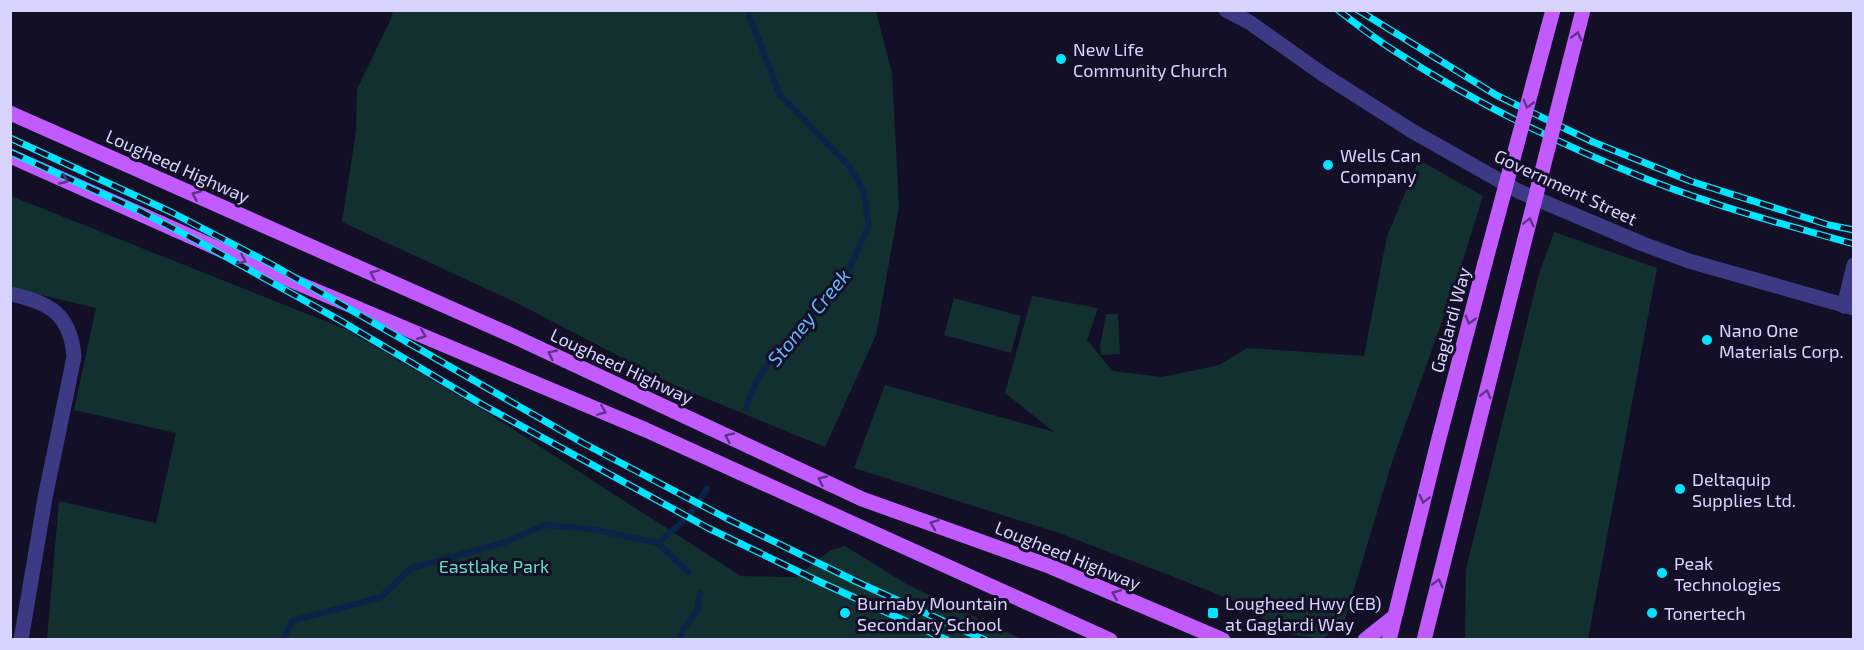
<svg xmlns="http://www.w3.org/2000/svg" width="1864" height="650" viewBox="0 0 1864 650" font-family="'Exo 2',sans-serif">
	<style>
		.green { fill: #12302f }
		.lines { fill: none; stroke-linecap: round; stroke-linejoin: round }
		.stream { stroke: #0c2248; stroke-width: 6 }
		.minor { stroke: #3d3a85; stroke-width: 15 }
		.major { stroke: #c25bff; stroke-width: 15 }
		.rail-casing { stroke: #00e5ff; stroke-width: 7 }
		.rail { stroke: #130f26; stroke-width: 4.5; stroke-dasharray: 14; stroke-linecap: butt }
		.major-bridge { stroke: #c25bff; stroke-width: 15 }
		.oneway { stroke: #623188 }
		.poi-dot { fill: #00e5ff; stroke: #130f26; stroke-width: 2 }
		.labels { text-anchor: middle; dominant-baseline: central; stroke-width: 6; stroke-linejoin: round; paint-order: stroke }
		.poi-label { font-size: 18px; fill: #d9d4ff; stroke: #130f26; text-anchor: start }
		.street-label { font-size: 18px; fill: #d9d4ff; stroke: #130f26 }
		.park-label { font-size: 18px; fill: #5fe0c0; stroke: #130f26 }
		.water-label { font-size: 20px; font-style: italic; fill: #62b6ff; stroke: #130f26 }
	</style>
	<rect width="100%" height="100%" fill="#130f26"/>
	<g class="green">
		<path d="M 393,11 L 876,11 L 892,73 L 899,207 L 876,335 L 825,447 L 676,386 L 515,302 L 342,222 L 356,131 L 357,89 L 391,19 Z"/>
		<path d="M 1419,160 L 1483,196 L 1457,279 L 1391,465 L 1344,623 L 1323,639 L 1280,633 L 1249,607 L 1174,577 L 1059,533 L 854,468 L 885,385 L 1054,432 L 1005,393 L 1032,296 L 1098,308 L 1087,340 L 1113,371 L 1162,377 L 1219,365 L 1247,348 L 1364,356 L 1387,236 Z"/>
		<path d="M 11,196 L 345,329 L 491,415 L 741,576 L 796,577 L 831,550 L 845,546 L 908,585 L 1021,639 L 47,639 L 59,501 L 156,523 L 176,433 L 74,410 L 96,308 L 11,288 Z"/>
		<path d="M 1554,232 L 1657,268 L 1588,639 L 1465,639 L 1466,569 L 1539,274 Z"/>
		<path d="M 954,298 L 1021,316 L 1011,353 L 944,335 Z"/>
		<path d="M 1106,314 L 1118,314 L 1120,354 L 1101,355 L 1100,346 Z"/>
	</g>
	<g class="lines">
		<g class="stream">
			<path d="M 746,408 L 755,384 L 771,359 L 789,347 L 805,326 L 818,301 L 849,269 L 869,225 L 863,190 L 848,165 L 780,95 L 749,15 L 750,10"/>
			<path d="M 658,543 L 688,572"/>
			<path d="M 283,640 L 292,621 L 381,597 L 411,568 L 503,543 L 545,525 L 592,529 L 658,543 L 688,517 L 707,489"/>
			<path d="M 679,640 L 683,629 L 697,611 L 700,593"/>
		</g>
		<g class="minor">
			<path d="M 1226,10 L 1249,22 L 1324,75 L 1412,131 L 1518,191 L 1643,244 L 1689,261 L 1854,308"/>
			<path d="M 10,294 C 50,302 71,315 74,357 L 45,498 L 21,640"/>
			<path d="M 1844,306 L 1854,265"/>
		</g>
		<g class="major">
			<path d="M 1543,47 L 1553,10"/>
			<path d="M 1570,61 L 1583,10"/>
			<path d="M 10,113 L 513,336 L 862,499 L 1049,566 L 1223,640"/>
			<path d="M 10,156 L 257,266 L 646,430 L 1110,640"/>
			<path d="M 1365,640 L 1394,617"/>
			<path d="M 1389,640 L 1438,442 L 1485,263"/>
			<path d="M 1424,640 L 1515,278"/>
		</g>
		<g class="rail-casing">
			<g id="rail">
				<path d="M 1338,10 C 1356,24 1374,38 1393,50 C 1473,102 1561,145 1649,180 C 1715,206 1785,225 1854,244"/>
				<path d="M 1358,10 L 1496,95 L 1593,142 L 1690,181 L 1829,225 L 1854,230"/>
				<path d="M 10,138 L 171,212 L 271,264 L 583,443 L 726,518 L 855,581 L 985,640"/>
				<path d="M 10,152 L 140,211 L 203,244 L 341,321 L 483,405 L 708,528 L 818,581 L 947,640"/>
			</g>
		</g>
		<use href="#rail" class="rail"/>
		<g class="major-bridge">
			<path d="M 1485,263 L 1543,47"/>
			<path d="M 1515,278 L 1570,61"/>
		</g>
	</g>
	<defs><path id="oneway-chevron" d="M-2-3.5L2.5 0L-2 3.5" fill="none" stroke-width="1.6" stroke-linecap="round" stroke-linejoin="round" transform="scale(1.5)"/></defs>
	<g class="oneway">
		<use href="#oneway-chevron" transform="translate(1577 36) rotate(-75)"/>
		<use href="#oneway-chevron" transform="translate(1528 104) rotate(105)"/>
		<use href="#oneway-chevron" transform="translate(64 180) rotate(24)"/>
		<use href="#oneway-chevron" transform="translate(196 195) rotate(-156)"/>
		<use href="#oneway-chevron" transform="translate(1529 222) rotate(-76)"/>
		<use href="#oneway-chevron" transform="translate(242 260) rotate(24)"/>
		<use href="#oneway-chevron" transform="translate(374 274) rotate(-156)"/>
		<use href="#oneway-chevron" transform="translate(1470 320) rotate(105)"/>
		<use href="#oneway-chevron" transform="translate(422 335) rotate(22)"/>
		<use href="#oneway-chevron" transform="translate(552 354) rotate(-155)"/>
		<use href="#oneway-chevron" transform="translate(1486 394) rotate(-76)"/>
		<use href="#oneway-chevron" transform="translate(602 411) rotate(23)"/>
		<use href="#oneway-chevron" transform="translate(729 437) rotate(-155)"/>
		<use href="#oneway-chevron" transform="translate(822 480) rotate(-155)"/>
		<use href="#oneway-chevron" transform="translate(1424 499) rotate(104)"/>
		<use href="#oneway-chevron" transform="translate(934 524) rotate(-160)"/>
		<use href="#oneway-chevron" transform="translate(1438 583) rotate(-76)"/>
		<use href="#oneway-chevron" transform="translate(1116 594) rotate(-157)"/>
	</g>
	<g class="poi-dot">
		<circle cx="1061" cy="59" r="6"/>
		<circle cx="1328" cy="165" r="6"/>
		<circle cx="1707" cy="340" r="6"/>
		<circle cx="1680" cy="489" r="6"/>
		<circle cx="1662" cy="573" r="6"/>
		<circle cx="845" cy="613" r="6"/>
		<rect x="1207" y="607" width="12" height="12" rx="3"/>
		<circle cx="1652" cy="613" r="6"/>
	</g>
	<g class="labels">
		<g class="poi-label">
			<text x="1073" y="49">New Life<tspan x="1073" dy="21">Community Church</tspan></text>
			<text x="1340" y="155">Wells Can<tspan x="1340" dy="21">Company</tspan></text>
			<text x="1719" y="330">Nano One<tspan x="1719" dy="21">Materials Corp.</tspan></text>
			<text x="1692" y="479">Deltaquip<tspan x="1692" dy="21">Supplies Ltd.</tspan></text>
			<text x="1674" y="563">Peak<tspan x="1674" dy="21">Technologies</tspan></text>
			<text x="857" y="603">Burnaby Mountain<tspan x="857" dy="21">Secondary School</tspan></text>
			<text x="1225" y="603">Lougheed Hwy (EB)<tspan x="1225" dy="21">at Gaglardi Way</tspan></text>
			<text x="1664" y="613">Tonertech</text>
		</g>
		<g class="street-label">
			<text transform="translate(178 166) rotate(24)">Lougheed Highway</text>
			<text transform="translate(1566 187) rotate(25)">Government Street</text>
			<text transform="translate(1450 320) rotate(-75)">Gaglardi Way</text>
			<text transform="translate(622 366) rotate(25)">Lougheed Highway</text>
			<text transform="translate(1068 555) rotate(22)">Lougheed Highway</text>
		</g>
		<g class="park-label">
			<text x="494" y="566">Eastlake Park</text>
		</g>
		<g class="water-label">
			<text transform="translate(808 317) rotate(-51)">Stoney Creek</text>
		</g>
	</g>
	<rect width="1864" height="650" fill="none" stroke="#d9d4ff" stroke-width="24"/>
</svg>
